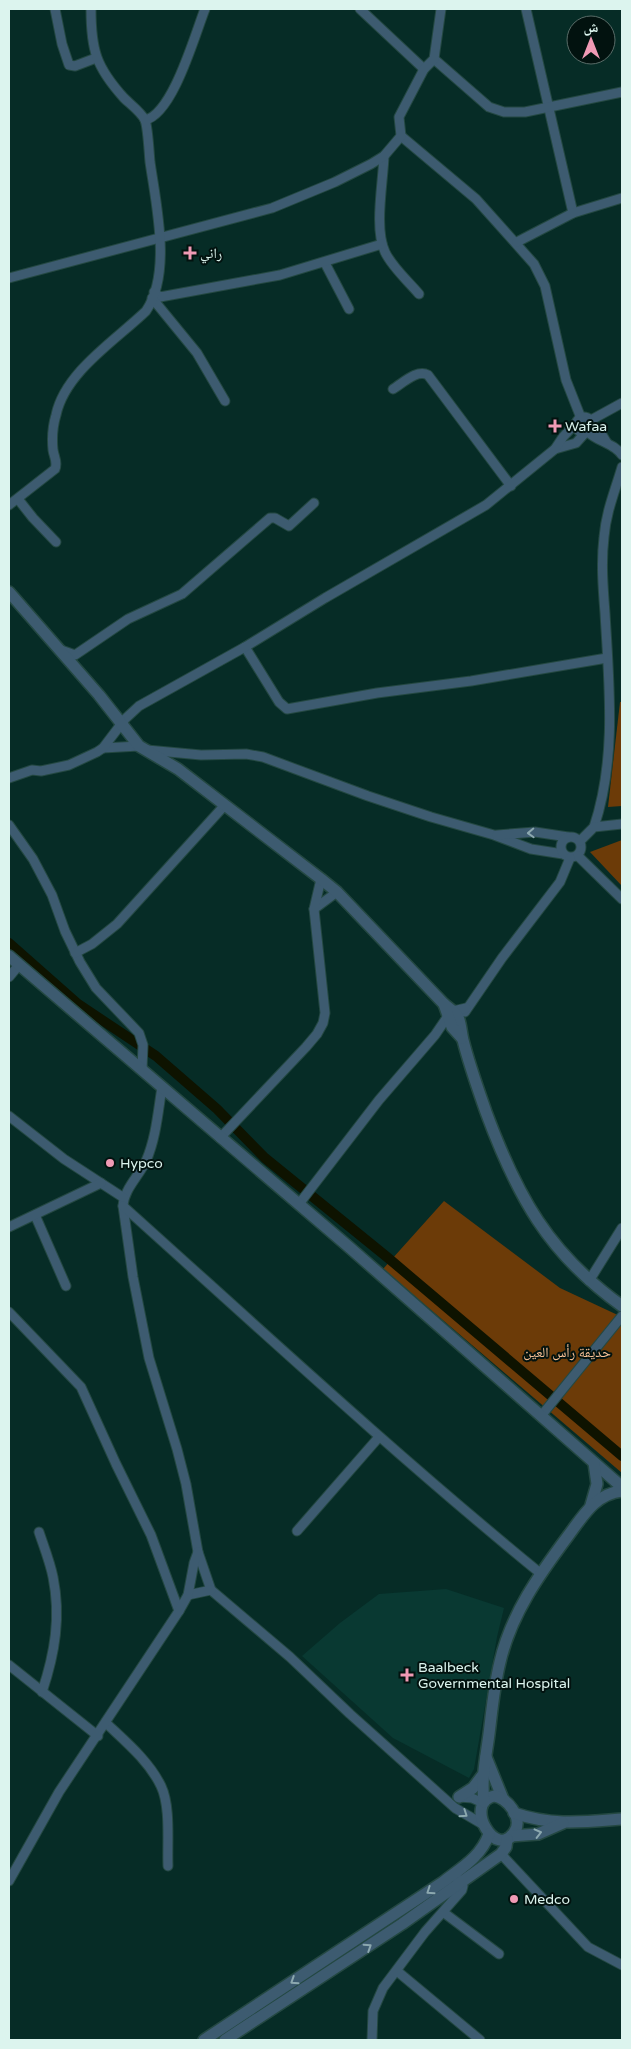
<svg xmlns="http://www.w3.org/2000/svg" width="631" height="2049" viewBox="0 0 631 2049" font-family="'Varela Round','Noto Naskh Arabic',sans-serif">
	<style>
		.built { fill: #093932 }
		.green { fill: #6c3b08 }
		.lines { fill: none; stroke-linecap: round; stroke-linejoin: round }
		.canal { stroke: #0e1300; stroke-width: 10 }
		.minor-casing { stroke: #244842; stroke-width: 11 }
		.tertiary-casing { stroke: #244842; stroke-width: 14 }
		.minor { stroke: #3d5b70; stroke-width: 9 }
		.tertiary { stroke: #3d5b70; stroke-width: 11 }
		.oneway { stroke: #8ca8af }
		.poi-dot { fill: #f09ab5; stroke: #02120f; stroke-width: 2 }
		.labels { text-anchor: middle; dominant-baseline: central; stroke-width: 4; stroke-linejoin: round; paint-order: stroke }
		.poi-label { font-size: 14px; fill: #dcf4ee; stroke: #02120f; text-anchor: start }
		.park-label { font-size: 14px; fill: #f7c196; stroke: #02120f }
	</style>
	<rect width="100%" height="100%" fill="#062c26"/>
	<path class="built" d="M 446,1589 L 504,1608 L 497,1637 L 474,1769 L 469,1778 L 393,1738 L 302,1656 L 340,1623 L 379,1594 Z"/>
	<g class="green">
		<path d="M 620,702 L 622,702 L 622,806 L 608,807 Z"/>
		<path d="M 622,840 L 622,886 L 590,852 Z"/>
		<path d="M 444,1201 L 560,1288 L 622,1317 L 622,1473 L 383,1269 Z"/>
	</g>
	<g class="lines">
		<path class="canal" d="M 9,943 L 78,1004 L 156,1056 L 217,1109 L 265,1158 L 387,1257 L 622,1456"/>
		<g class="minor-casing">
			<g id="minor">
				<path d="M 55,9 L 62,44 L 69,65 L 75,66 L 96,58"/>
				<path d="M 360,9 L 424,69"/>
				<path d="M 526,9 L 573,213"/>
				<path d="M 434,59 L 489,107 L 504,112 L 525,112 L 622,92"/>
				<path d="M 145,120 C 173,114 195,34 205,9"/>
				<path d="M 401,136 L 476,199 L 534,264 L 545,286 L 566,380 L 581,418"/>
				<path d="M 384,156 C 383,183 374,229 385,252 C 392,267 408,281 419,294"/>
				<path d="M 517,242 L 573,213 L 622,198"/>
				<path d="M 325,263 L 349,309"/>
				<path d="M 9,278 L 272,208 L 335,182 L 371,164 L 384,156 L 401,136 L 399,117 L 424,69 L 434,59 L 441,9"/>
				<path d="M 154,292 L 160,297 L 280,275 L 382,244"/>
				<path d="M 152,298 L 197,353 L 225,401"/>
				<path d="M 393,389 C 403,383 417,369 428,375 L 511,486"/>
				<circle cx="584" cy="425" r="8"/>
				<path d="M 591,420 L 622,403"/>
				<path d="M 593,426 L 601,433 L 607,443"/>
				<path d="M 588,432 C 598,442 614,443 622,455"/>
				<path d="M 555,449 L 576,443 L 585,433"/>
				<path d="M 18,499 L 33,518 L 56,542"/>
				<path d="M 9,505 L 55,469 C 58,462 54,457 53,450 C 52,440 53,425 56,415 C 65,372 116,340 146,311 C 172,273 156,204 150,162 C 149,152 148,128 145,120 C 141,112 130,104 124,98 C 96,67 91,50 91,9"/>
				<path d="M 245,647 L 279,702 L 287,709 L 377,693 L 471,681 L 607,658"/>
				<path d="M 61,650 L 75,655 L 128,619 L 182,594 L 270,518 L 275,518 L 289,526 L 314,503"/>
				<path d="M 103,748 L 139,746"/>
				<path d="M 147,750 L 201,755 L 246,754 L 263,757 L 368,796 L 431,817 L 494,835 L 531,849 L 563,854"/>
				<path d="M 9,778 L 32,770 L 41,771 L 69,765 L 97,752 L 103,748 L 125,719 L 139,706 L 245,647 L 325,598 L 486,505 L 555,449 L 563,437 L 576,423"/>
				<path d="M 9,825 L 33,859 L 52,895 L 65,931 L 80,962 L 96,988 L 139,1033 L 143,1045 L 142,1070"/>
				<path d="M 594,827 C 617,758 609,684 605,613 C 603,588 601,562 604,537 C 606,512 615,491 622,467"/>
				<path d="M 497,835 L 535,832 L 568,837"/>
				<circle cx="571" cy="847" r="10"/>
				<path d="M 580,841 L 594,827 L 622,824"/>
				<path d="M 578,856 L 622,899"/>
				<path d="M 314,909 L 337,892"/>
				<path d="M 75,953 L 92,944 L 117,924 L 224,806"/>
				<path d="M 9,977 L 19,965"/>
				<path d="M 465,1012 L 502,958 L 560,882 L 570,858"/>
				<path d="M 162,1087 C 158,1112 156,1138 146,1161 C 139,1176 124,1189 123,1206 L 133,1277 L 149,1358 L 177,1449 L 186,1484 L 198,1552 L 211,1590 L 290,1657 L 350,1714 L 455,1808 L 484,1825"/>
				<path d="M 9,1116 L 64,1159 L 124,1198"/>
				<path d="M 220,1138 L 306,1047 L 317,1034 L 323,1023 L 325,1013 L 314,909 L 321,879"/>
				<path d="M 299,1204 L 379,1100 L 435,1035 L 448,1016 L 453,1011 L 466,1008"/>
				<path d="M 123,1206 C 261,1330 397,1456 540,1573"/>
				<path d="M 35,1215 L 66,1286"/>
				<path d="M 9,1227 L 101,1183"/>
				<path d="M 589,1281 L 622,1228"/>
				<path d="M 9,1312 L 81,1387 L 116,1464 L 151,1535 L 179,1611"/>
				<path d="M 541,1416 L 622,1316"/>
				<path d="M 297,1531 L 379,1437"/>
				<path d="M 39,1532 C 44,1547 50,1562 53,1577 C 61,1617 55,1653 42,1692"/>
				<path d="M 188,1595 L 211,1590"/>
				<path d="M 9,1665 L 98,1736"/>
				<path d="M 106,1723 C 126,1742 149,1761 161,1786 C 171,1807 167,1843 168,1866"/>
				<path d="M 459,1797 L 472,1798 L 483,1803"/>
				<path d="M 501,1854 L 588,1947 L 622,1965"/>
				<path d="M 9,1881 L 59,1792 L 179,1611 L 188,1595 L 194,1563 L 198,1552"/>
				<path d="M 443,1912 L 499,1954"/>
				<path d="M 397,1971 L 480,2040"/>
				<path d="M 372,2040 L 373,2011 L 383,1988 L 425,1932 L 462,1890 L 463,1886 L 457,1878"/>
			</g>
		</g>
		<g class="tertiary-casing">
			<g id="tertiary">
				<path d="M 9,592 L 99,695 L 139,746 L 178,769 L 321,879 L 337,892 L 444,1004 C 449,1008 455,1012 458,1017 C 461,1024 461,1032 463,1040 C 469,1064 478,1089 486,1112 C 517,1196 548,1253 622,1306"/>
				<path d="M 9,956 L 349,1247 L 622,1487"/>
				<path d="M 444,1004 L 452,1027 L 462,1038"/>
				<path d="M 591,1505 L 597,1484 L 594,1463"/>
				<path d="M 486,1757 L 503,1799"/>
				<path d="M 494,1796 C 507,1797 523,1818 515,1831 C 497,1863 462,1803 494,1796 Z"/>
				<path d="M 459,1797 L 473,1788 L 482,1776"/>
				<path d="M 484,1802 C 481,1779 486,1757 489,1734 C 492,1710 494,1686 500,1662 C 511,1614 539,1575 568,1536 C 583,1516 595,1494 622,1491"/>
				<path d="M 514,1813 C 552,1826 583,1822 622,1819"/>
				<path d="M 511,1836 L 538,1834 L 563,1823"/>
				<path d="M 204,2040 L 443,1882 C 461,1868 481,1857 489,1834"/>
				<path d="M 225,2040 L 402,1924 L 501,1854 L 506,1847 L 507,1839"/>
			</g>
		</g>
		<use href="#minor" class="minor"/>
		<use href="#tertiary" class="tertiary"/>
	</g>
	<defs><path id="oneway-chevron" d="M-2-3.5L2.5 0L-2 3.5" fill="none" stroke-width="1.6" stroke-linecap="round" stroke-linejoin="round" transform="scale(1.25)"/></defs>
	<g class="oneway">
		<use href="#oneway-chevron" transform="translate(531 833) rotate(178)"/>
		<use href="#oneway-chevron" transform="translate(464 1814) rotate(34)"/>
		<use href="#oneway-chevron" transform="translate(538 1833) rotate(-14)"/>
		<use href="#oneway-chevron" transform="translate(430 1891) rotate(146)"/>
		<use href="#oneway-chevron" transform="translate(368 1947) rotate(-33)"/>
		<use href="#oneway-chevron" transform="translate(294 1981) rotate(147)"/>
	</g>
	<g class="poi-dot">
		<path d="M187.5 245.5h5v5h5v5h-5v5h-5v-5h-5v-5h5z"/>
		<path d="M552.5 418.5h5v5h5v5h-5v5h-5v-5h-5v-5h5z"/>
		<circle cx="110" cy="1163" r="5"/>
		<path d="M404.5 1667.5h5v5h5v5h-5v5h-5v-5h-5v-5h5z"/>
		<circle cx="514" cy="1899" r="5"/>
	</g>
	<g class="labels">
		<g class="poi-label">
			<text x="200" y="253">راني</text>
			<text x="565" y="426">Wafaa</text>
			<text x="120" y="1163">Hypco</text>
			<text x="418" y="1667">Baalbeck<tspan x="418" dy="16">Governmental Hospital</tspan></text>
			<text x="524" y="1899">Medco</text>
		</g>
		<g class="park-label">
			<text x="567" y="1352">حديقة رأس العين</text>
		</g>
	</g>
	<rect width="631" height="2049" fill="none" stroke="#dcf4ee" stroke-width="20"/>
	<g transform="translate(591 40)"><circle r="24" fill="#02120f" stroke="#596c68"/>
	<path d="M0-4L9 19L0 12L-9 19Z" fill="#f09ab5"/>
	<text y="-8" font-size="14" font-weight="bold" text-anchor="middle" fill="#dcf4ee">ش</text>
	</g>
</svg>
